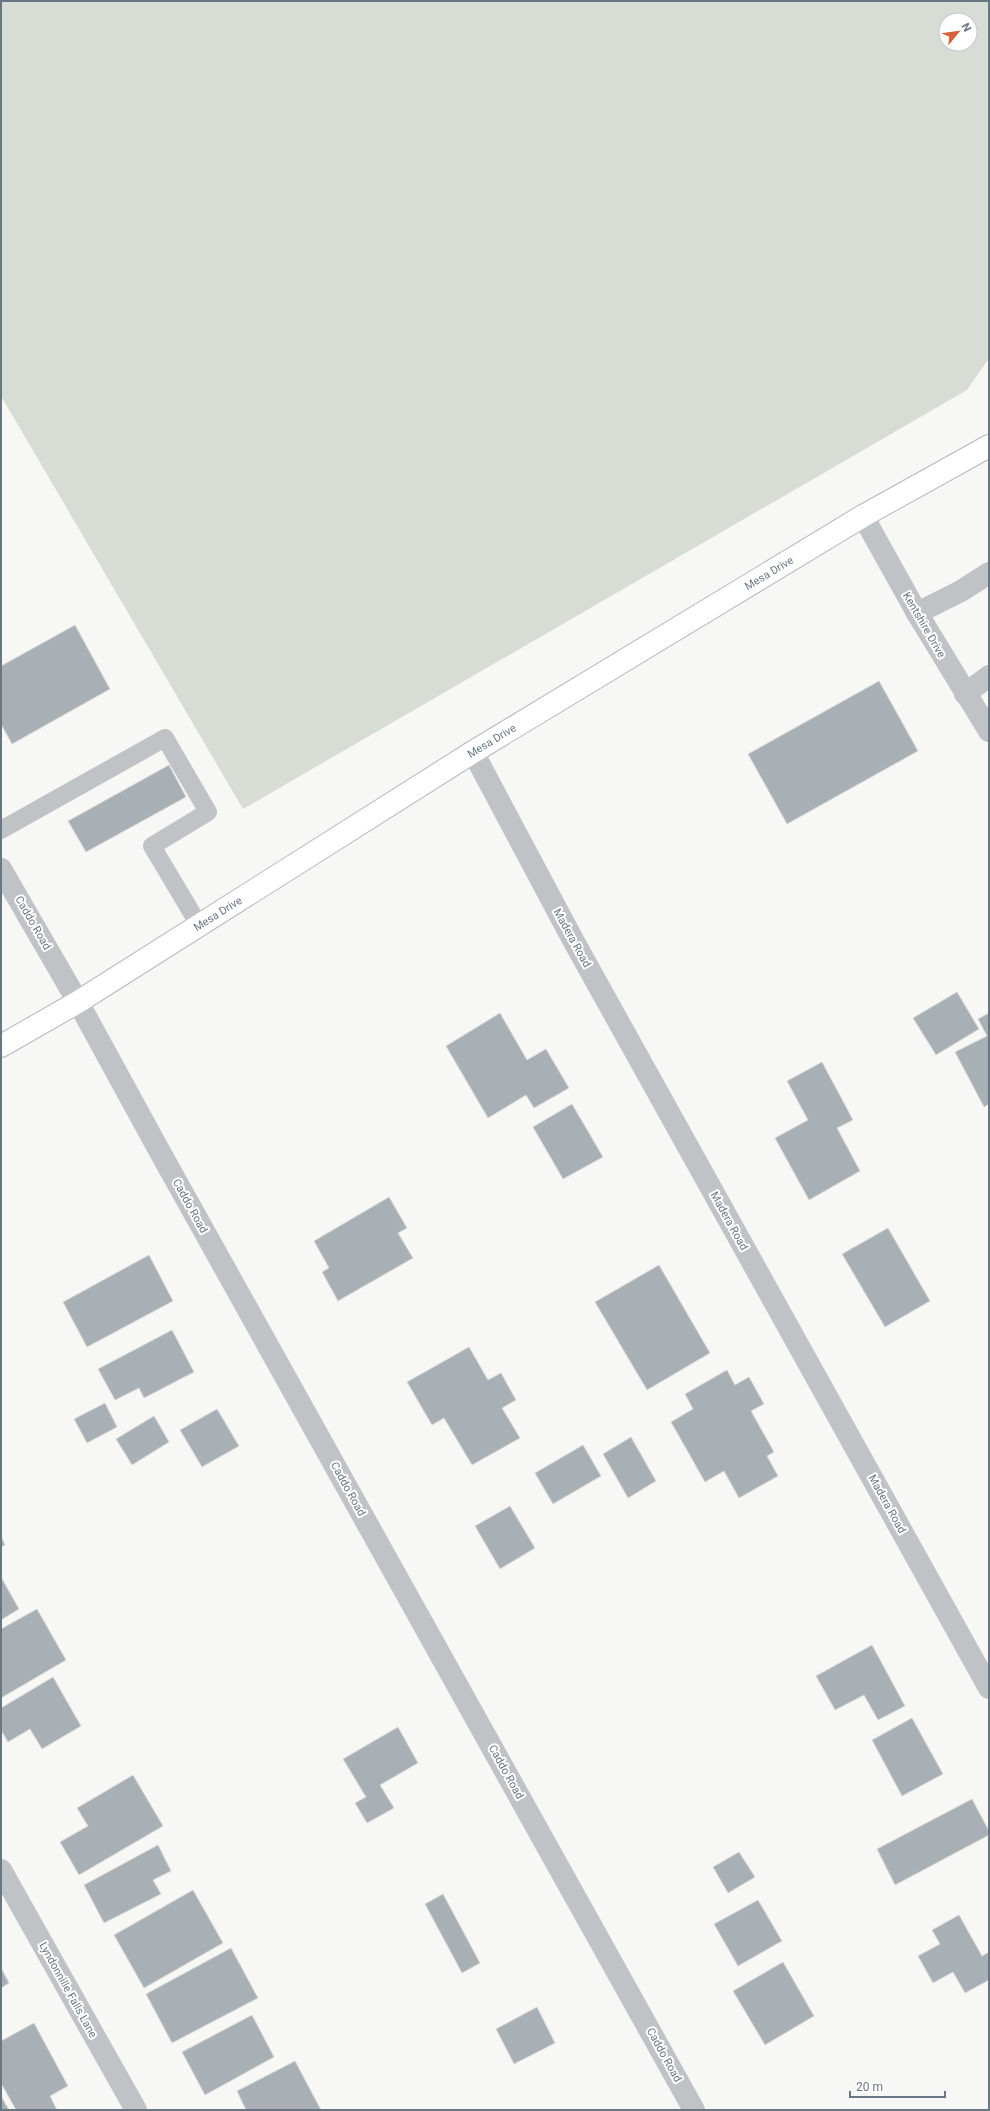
<svg xmlns="http://www.w3.org/2000/svg" width="990" height="2111" viewBox="0 0 990 2111" font-family="Roboto,sans-serif">
	<style>
		.green { fill: #d7dcd4; fill-rule: evenodd }
		.building { fill: #a9b0b5; stroke: #d9d9d7 }
		.lines { fill: none; stroke-linecap: round; stroke-linejoin: round }
		.secondary-casing { stroke: #b4b8bd; stroke-width: 24 }
		.service { stroke: #bfc3c6; stroke-width: 18 }
		.minor { stroke: #bfc3c6; stroke-width: 22 }
		.secondary { stroke: #fff; stroke-width: 22 }
		.labels { text-anchor: middle; dominant-baseline: central; stroke-width: 4; stroke-linejoin: round; paint-order: stroke }
		.street-label { font-size: 11px; fill: #697784; stroke: #fff }
	</style>
	<rect width="100%" height="100%" fill="#f7f7f5"/>
	<path class="green" d="M 1,1 L 989,1 L 989,358 L 967,390 L 243,809 L 1,396 ZM 946,20 L 970,20 L 970,44 L 946,44 Z"/>
	<g class="building">
		<path d="M 75,625 L 110,689 L 12,744 L 1,724 L 1,666 Z"/>
		<path d="M 879,681 L 918,751 L 787,824 L 748,754 Z"/>
		<path d="M 169,765 L 186,797 L 86,852 L 68,821 Z"/>
		<path d="M 957,992 L 979,1029 L 936,1055 L 913,1018 Z"/>
		<path d="M 500,1013 L 527,1060 L 546,1049 L 569,1088 L 534,1108 L 526,1095 L 488,1118 L 446,1046 Z"/>
		<path d="M 989,1013 L 989,1104 L 984,1107 L 955,1052 L 987,1036 L 978,1019 Z"/>
		<path d="M 822,1062 L 853,1120 L 837,1128 L 860,1171 L 809,1200 L 775,1138 L 808,1120 L 787,1081 Z"/>
		<path d="M 572,1104 L 603,1157 L 563,1179 L 533,1127 Z"/>
		<path d="M 389,1197 L 407,1228 L 398,1233 L 413,1258 L 338,1301 L 322,1272 L 329,1268 L 314,1241 Z"/>
		<path d="M 888,1228 L 930,1301 L 885,1327 L 842,1254 Z"/>
		<path d="M 149,1255 L 173,1301 L 87,1347 L 63,1302 Z"/>
		<path d="M 659,1265 L 710,1353 L 647,1390 L 595,1302 Z"/>
		<path d="M 172,1330 L 194,1372 L 144,1398 L 139,1388 L 115,1400 L 98,1369 Z"/>
		<path d="M 469,1347 L 488,1380 L 501,1373 L 516,1400 L 502,1408 L 520,1438 L 472,1465 L 444,1418 L 432,1425 L 407,1382 Z"/>
		<path d="M 727,1370 L 735,1385 L 749,1377 L 764,1404 L 751,1411 L 774,1452 L 767,1456 L 778,1476 L 739,1498 L 724,1471 L 705,1482 L 671,1422 L 693,1409 L 685,1394 Z"/>
		<path d="M 105,1403 L 117,1427 L 87,1443 L 74,1419 Z"/>
		<path d="M 217,1409 L 239,1446 L 202,1467 L 180,1430 Z"/>
		<path d="M 154,1416 L 169,1442 L 132,1465 L 116,1439 Z"/>
		<path d="M 631,1437 L 656,1481 L 628,1498 L 603,1454 Z"/>
		<path d="M 583,1445 L 601,1476 L 553,1504 L 535,1473 Z"/>
		<path d="M 510,1506 L 535,1548 L 500,1569 L 475,1526 Z"/>
		<path d="M 1,1536 L 5,1545 L 1,1547 Z"/>
		<path d="M 1,1577 L 19,1609 L 1,1620 Z"/>
		<path d="M 37,1609 L 66,1660 L 1,1698 L 1,1629 Z"/>
		<path d="M 872,1645 L 905,1706 L 878,1720 L 864,1695 L 835,1710 L 816,1676 Z"/>
		<path d="M 53,1677 L 81,1726 L 42,1749 L 30,1729 L 8,1742 L 1,1730 L 1,1708 Z"/>
		<path d="M 912,1718 L 943,1774 L 902,1796 L 872,1740 Z"/>
		<path d="M 398,1727 L 418,1763 L 380,1785 L 394,1808 L 367,1823 L 355,1803 L 366,1797 L 343,1759 Z"/>
		<path d="M 133,1775 L 163,1826 L 79,1875 L 60,1842 L 88,1826 L 77,1808 Z"/>
		<path d="M 972,1799 L 989,1831 L 989,1835 L 895,1885 L 877,1849 Z"/>
		<path d="M 158,1845 L 171,1871 L 153,1880 L 161,1894 L 104,1923 L 84,1885 Z"/>
		<path d="M 739,1852 L 755,1877 L 728,1893 L 713,1867 Z"/>
		<path d="M 193,1890 L 223,1943 L 144,1988 L 114,1935 Z"/>
		<path d="M 443,1894 L 480,1963 L 462,1973 L 425,1904 Z"/>
		<path d="M 758,1900 L 782,1941 L 738,1966 L 714,1924 Z"/>
		<path d="M 959,1915 L 982,1956 L 989,1952 L 989,1980 L 965,1993 L 953,1972 L 933,1983 L 918,1956 L 940,1944 L 932,1930 Z"/>
		<path d="M 231,1948 L 258,1998 L 172,2043 L 146,1994 Z"/>
		<path d="M 783,1962 L 814,2016 L 765,2045 L 733,1991 Z"/>
		<path d="M 1,1968 L 9,1983 L 1,1988 Z"/>
		<path d="M 537,2007 L 555,2043 L 514,2064 L 496,2029 Z"/>
		<path d="M 252,2015 L 274,2057 L 205,2095 L 182,2052 Z"/>
		<path d="M 34,2023 L 68,2086 L 50,2096 L 57,2110 L 16,2110 L 1,2083 L 1,2041 Z"/>
		<path d="M 295,2061 L 321,2110 L 246,2110 L 237,2091 Z"/>
		<path d="M 1,2096 L 9,2110 L 1,2110 Z"/>
	</g>
	<g class="lines">
		<g class="secondary-casing">
			<g id="secondary">
				<path id="s1" d="M 1,1046 L 78,1002 L 473,752 L 863,516 L 989,446"/>
			</g>
		</g>
		<path class="service" d="M 1,830 L 165,738 L 208,812 L 152,846 L 199,925"/>
		<g class="minor">
			<path d="M 863,516 L 917,613 L 989,731"/>
			<path d="M 917,613 L 961,591 L 989,573"/>
			<path d="M 965,694 L 989,676"/>
			<path d="M 473,752 L 573,940 L 989,1688"/>
			<path d="M 1,869 L 78,1002 L 160,1152 L 694,2110"/>
			<path d="M 1,1870 L 136,2110"/>
		</g>
		<use href="#secondary" class="secondary"/>
	</g>
	<g class="labels">
		<g class="street-label">
			<text stroke="none"><textPath href="#s1" startOffset="902">Mesa Drive</textPath></text>
			<text transform="translate(924 625) rotate(60)">Kentshire Drive</text>
			<text stroke="none"><textPath href="#s1" startOffset="578">Mesa Drive</textPath></text>
			<text stroke="none"><textPath href="#s1" startOffset="254">Mesa Drive</textPath></text>
			<text transform="translate(33 923) rotate(60)">Caddo Road</text>
			<text transform="translate(572 938) rotate(61)">Madera Road</text>
			<text transform="translate(190 1206) rotate(61)">Caddo Road</text>
			<text transform="translate(729 1221) rotate(61)">Madera Road</text>
			<text transform="translate(348 1489) rotate(61)">Caddo Road</text>
			<text transform="translate(887 1504) rotate(61)">Madera Road</text>
			<text transform="translate(506 1772) rotate(61)">Caddo Road</text>
			<text transform="translate(68 1990) rotate(61)">Lyndonnille Falls Lane</text>
			<text transform="translate(664 2055) rotate(61)">Caddo Road</text>
		</g>
	</g>
	<rect width="990" height="2111" fill="none" stroke="#697784" stroke-width="4"/>
	<g transform="translate(958 32) rotate(61)"><circle r="19" fill="#ffffff" stroke="#c3c9ce"/>
	<path d="M0-3L7 15L0 10L-7 15Z" fill="#d66037"/>
	<text y="-6" font-size="11" font-weight="bold" text-anchor="middle" fill="#697784">N</text>
	</g>
	<path d="M850 2091v6h95v-6" fill="none" stroke="#697784" stroke-width="2"/>
	<text x="856" y="2091" font-size="12" fill="#697784" stroke="#ffffff" stroke-width="3" paint-order="stroke">20 m</text>
</svg>
